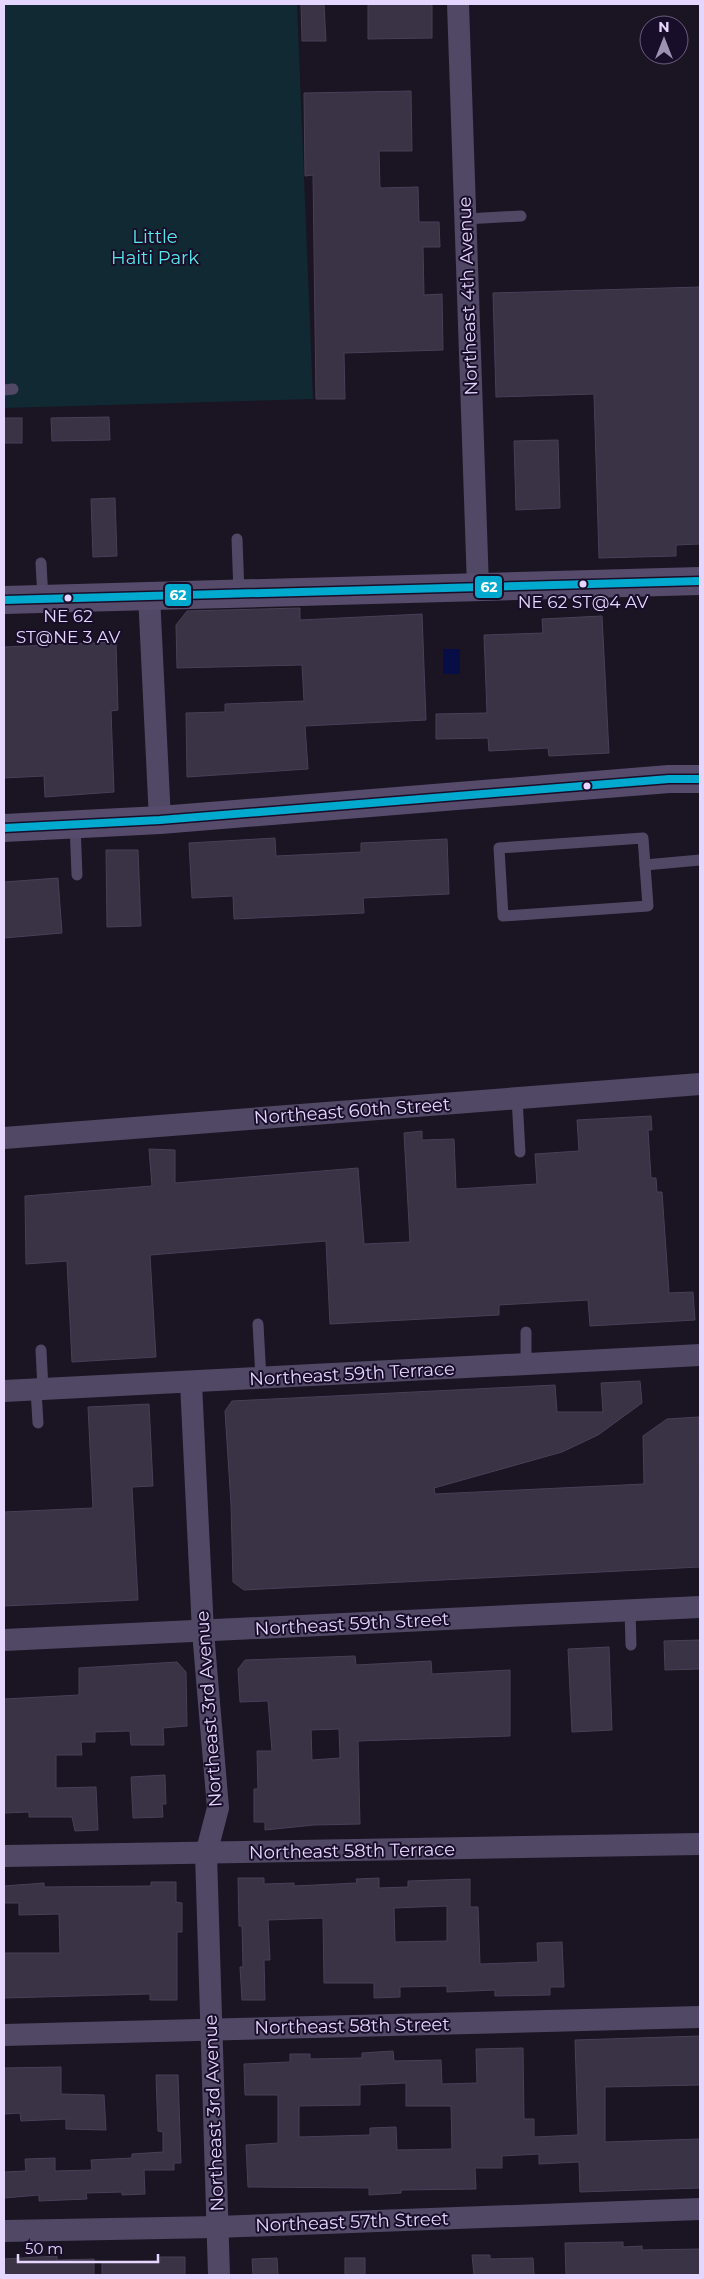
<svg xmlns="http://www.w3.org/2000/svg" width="704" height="2279" viewBox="0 0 704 2279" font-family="Montserrat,sans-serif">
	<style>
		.green { fill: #112932 }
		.water { fill: #070e46 }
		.building { fill: #3a3245; stroke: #493f57; fill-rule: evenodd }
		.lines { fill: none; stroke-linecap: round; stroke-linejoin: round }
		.lane { stroke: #504864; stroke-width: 11 }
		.street { stroke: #504864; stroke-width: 22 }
		.secondary { stroke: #564b6a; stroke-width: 28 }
		.bus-1-casing { stroke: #190e29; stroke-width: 11 }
		.bus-1 { stroke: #00a9ce; stroke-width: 8 }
		.bus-dot { fill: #e5d6ff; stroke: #190e29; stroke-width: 2 }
		.labels { text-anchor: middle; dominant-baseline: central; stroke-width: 4; stroke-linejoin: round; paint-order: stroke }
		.bus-label { font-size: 17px; fill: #e5d6ff; stroke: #190e29 }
		.park-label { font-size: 18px; fill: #56e9eb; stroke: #190e29 }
		.street-label { font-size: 18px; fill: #e5d6ff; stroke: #190e29 }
		.line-badge { stroke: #190e29; stroke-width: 2 }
		.badge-label { font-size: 14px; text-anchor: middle; font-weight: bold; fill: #fff }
	</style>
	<rect width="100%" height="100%" fill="#1a1423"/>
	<path class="green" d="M 4,4 L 297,4 L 313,399 L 4,408 Z"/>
	<rect class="water" x="443" y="649" width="17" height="25"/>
	<g class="building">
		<path d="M 301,4 L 324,4 L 326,41 L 302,41 Z"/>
		<path d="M 368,4 L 432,4 L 432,38 L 368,39 Z"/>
		<path d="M 411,91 L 412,151 L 379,151 L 380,188 L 418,187 L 419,222 L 439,222 L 440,247 L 423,247 L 424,295 L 442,294 L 443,350 L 344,353 L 345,399 L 316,399 L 313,175 L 305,176 L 304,93 Z"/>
		<path d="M 700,287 L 700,544 L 676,545 L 676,556 L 599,558 L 594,394 L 496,397 L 493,293 Z"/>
		<path d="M 109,417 L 110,440 L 52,441 L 51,418 Z"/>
		<rect x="4" y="418" width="18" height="25"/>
		<path d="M 558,440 L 560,508 L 516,510 L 514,441 Z"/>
		<path d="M 115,498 L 117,556 L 93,557 L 91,499 Z"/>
		<path d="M 300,608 L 300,620 L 422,614 L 426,720 L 305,726 L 308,769 L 187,777 L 186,713 L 225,712 L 225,704 L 304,701 L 302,665 L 177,668 L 176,625 L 187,611 Z"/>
		<path d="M 602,616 L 609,753 L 549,756 L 548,748 L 489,751 L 488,738 L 436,739 L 436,714 L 487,713 L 484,635 L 543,633 L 542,619 Z"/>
		<path d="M 116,642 L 118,710 L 111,711 L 114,792 L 45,797 L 44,776 L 4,778 L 4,647 Z"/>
		<path d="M 275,838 L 276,856 L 361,852 L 361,843 L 447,839 L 449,894 L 363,898 L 364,913 L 234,919 L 233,896 L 192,898 L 189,843 Z"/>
		<path d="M 106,850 L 138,850 L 141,926 L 107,927 Z"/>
		<path d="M 58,878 L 62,933 L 4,938 L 4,882 Z"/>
		<path d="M 651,1116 L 652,1130 L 648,1130 L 651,1178 L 656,1178 L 657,1192 L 662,1192 L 669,1293 L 693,1292 L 695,1320 L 590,1326 L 588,1300 L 499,1305 L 499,1315 L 330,1324 L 326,1241 L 150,1255 L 156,1357 L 72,1362 L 67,1261 L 26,1264 L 25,1196 L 152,1186 L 149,1149 L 175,1150 L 175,1183 L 358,1168 L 364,1244 L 410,1242 L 404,1133 L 422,1131 L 422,1140 L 454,1139 L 456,1189 L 537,1184 L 535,1154 L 579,1151 L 577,1120 Z"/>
		<path d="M 640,1381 L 642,1403 L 598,1435 L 562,1452 L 434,1488 L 435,1494 L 644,1484 L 643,1436 L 667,1419 L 699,1417 L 700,1567 L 244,1590 L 233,1582 L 231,1504 L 225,1411 L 232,1401 L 555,1385 L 557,1412 L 603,1412 L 601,1383 Z"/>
		<path d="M 149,1404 L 153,1486 L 132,1487 L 138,1600 L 4,1606 L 4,1512 L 93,1508 L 88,1407 Z"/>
		<path d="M 700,1640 L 700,1669 L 665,1670 L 664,1641 Z"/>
		<path d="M 609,1647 L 612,1730 L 572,1732 L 568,1649 Z"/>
		<path d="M 355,1656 L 356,1665 L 431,1661 L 432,1674 L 510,1670 L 510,1736 L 358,1741 L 360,1824 L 314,1825 L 265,1830 L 265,1822 L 254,1822 L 254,1789 L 258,1789 L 257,1751 L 272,1751 L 268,1701 L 240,1702 L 238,1669 L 245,1660 ZM 339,1729 L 340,1758 L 312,1760 L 311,1730 Z"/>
		<path d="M 177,1662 L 186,1672 L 187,1726 L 163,1728 L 164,1745 L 131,1745 L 130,1731 L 95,1732 L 95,1742 L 81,1742 L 82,1755 L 56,1755 L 56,1788 L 96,1787 L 98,1830 L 75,1831 L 72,1817 L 29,1817 L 29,1812 L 4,1813 L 4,1699 L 79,1695 L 79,1668 Z"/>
		<path d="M 165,1775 L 166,1804 L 162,1804 L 163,1817 L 133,1818 L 131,1777 Z"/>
		<path d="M 238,1878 L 264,1878 L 264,1884 L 294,1883 L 294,1886 L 357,1883 L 356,1879 L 379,1878 L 379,1888 L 408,1887 L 408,1881 L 470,1879 L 470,1907 L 478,1907 L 480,1964 L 538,1962 L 537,1943 L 562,1942 L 564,1987 L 550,1987 L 550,1995 L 495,1996 L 495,1990 L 447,1992 L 447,1986 L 400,1987 L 400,1997 L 374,1998 L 374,1983 L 324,1983 L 323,1918 L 268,1920 L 270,1960 L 264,1960 L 265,2000 L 242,2000 L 240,1967 L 243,1967 L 242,1926 L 239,1926 ZM 447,1906 L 447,1941 L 395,1942 L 394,1908 Z"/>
		<path d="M 151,1882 L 176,1882 L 176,1902 L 182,1903 L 182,1932 L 177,1932 L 177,2000 L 150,2000 L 150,1994 L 4,1998 L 4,1953 L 60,1953 L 59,1914 L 19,1915 L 19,1903 L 4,1903 L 4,1886 L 44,1883 L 44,1887 L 151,1886 Z"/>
		<path d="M 700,2036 L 700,2085 L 605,2087 L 605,2142 L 700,2139 L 700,2188 L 580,2192 L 579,2162 L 539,2164 L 539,2154 L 502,2156 L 502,2168 L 475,2168 L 476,2189 L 401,2190 L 401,2193 L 369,2195 L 369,2188 L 248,2187 L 246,2145 L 278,2143 L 278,2095 L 245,2095 L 244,2064 L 290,2062 L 290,2054 L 310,2054 L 310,2059 L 362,2058 L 362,2053 L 393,2051 L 394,2061 L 441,2060 L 442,2084 L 477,2083 L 476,2049 L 523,2048 L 524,2119 L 534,2119 L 534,2137 L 578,2135 L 575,2040 ZM 406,2083 L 406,2106 L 451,2106 L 452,2149 L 397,2150 L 396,2127 L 370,2128 L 370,2135 L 299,2137 L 299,2106 L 360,2105 L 360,2085 Z"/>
		<path d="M 61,2067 L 61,2094 L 104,2095 L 106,2130 L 66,2129 L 66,2119 L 21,2121 L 20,2113 L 4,2114 L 4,2068 Z"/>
		<path d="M 156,2075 L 178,2075 L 181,2163 L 174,2163 L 174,2170 L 144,2170 L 145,2194 L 122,2195 L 122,2192 L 86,2193 L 87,2199 L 39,2201 L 39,2195 L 4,2198 L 4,2172 L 26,2171 L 25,2159 L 55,2158 L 55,2171 L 92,2170 L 91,2160 L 132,2158 L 132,2154 L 163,2152 L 163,2132 L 158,2131 Z"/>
		<path d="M 623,2242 L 623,2247 L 642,2246 L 642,2250 L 700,2249 L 700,2275 L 566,2275 L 565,2243 Z"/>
		<path d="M 472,2255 L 490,2255 L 490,2259 L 533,2258 L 534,2275 L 474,2275 Z"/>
		<path d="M 57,2256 L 57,2260 L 94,2259 L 94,2275 L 4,2275 L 4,2259 Z"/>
		<path d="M 160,2257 L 185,2257 L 185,2275 L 102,2275 L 102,2262 L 160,2261 Z"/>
		<path d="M 277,2258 L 278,2275 L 253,2275 L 252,2259 Z"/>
		<rect x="345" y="2258" width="20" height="17"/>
	</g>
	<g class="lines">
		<g class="lane">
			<path d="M 466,219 L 521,216"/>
			<path d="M 4,390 L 13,389"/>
			<path d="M 237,539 L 239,593"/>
			<path d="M 41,563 L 43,599"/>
			<path d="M 75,824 L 77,875"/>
			<path d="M 643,838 L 648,906 L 503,916 L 499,848 Z"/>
			<path d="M 645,865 L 700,860"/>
			<path d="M 517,1098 L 520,1152"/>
			<path d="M 258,1324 L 261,1379"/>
			<path d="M 526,1332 L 526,1364"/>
			<path d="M 41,1350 L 43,1389"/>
			<path d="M 36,1390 L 38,1423"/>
			<path d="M 630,1610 L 631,1645"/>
		</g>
		<g class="street">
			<path d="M 458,4 L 478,587"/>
			<path d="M 149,595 L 160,820"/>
			<path d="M 4,1138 L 700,1084"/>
			<path d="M 191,1383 L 203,1632 L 218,1808 L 206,1854 L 219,2275"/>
			<path d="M 4,1391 L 700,1355"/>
			<path d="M 4,1640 L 700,1607"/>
			<path d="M 4,1856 L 700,1844"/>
			<path d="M 4,2035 L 700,2017"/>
			<path d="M 4,2231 L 217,2227 L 700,2209"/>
		</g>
		<g class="secondary">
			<path d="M 4,600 L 700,581"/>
			<path d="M 4,828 L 160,820 L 669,779 L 700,779"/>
		</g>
		<g class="bus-1-casing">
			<g id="bus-1">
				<path d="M 4,600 L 700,581"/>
				<path d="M 4,828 L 160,820 L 669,779 L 700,779"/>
			</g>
		</g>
		<use href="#bus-1" class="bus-1"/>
	</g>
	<g class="bus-dot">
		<circle cx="583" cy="584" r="4.5"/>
		<circle cx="68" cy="598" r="4.5"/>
		<circle cx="587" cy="786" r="4.5"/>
	</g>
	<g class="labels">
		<g class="bus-label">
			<text x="583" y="602">NE 62 ST@4 AV</text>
			<text x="68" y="616">NE 62<tspan x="68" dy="21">ST@NE 3 AV</tspan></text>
		</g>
		<g class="park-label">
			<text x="155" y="237">Little<tspan x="155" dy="21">Haiti Park</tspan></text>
		</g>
		<g class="street-label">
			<text transform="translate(468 296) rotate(-92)">Northeast 4th Avenue</text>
			<text transform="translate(352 1111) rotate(-4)">Northeast 60th Street</text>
			<text transform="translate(352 1374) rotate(-3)">Northeast 59th Terrace</text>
			<text transform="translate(352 1624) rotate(-3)">Northeast 59th Street</text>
			<text transform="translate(209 1709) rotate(-94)">Northeast 3rd Avenue</text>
			<text transform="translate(352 1851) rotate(-1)">Northeast 58th Terrace</text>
			<text transform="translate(352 2026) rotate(-1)">Northeast 58th Street</text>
			<text transform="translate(214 2113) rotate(-92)">Northeast 3rd Avenue</text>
			<text transform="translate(352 2222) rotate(-2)">Northeast 57th Street</text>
		</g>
	</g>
	<g class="line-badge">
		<rect x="474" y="575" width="29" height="24" rx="5" fill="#00a9ce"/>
		<rect x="164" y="583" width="28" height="24" rx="5" fill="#00a9ce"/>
	</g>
	<g class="badge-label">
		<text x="489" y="592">62</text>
		<text x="178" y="600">62</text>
	</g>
	<rect width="704" height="2279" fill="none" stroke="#e5d6ff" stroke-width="10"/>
	<g transform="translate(664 40)"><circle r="24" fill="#190e29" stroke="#6b5e7f"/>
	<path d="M0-4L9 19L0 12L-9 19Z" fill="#9e92b2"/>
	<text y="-8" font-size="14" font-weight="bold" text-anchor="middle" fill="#e5d6ff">N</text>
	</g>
	<path d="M18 2254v8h140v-8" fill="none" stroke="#e5d6ff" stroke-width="2.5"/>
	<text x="25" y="2254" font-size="15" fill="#e5d6ff" stroke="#190e29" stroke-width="4" paint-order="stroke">50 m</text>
</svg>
